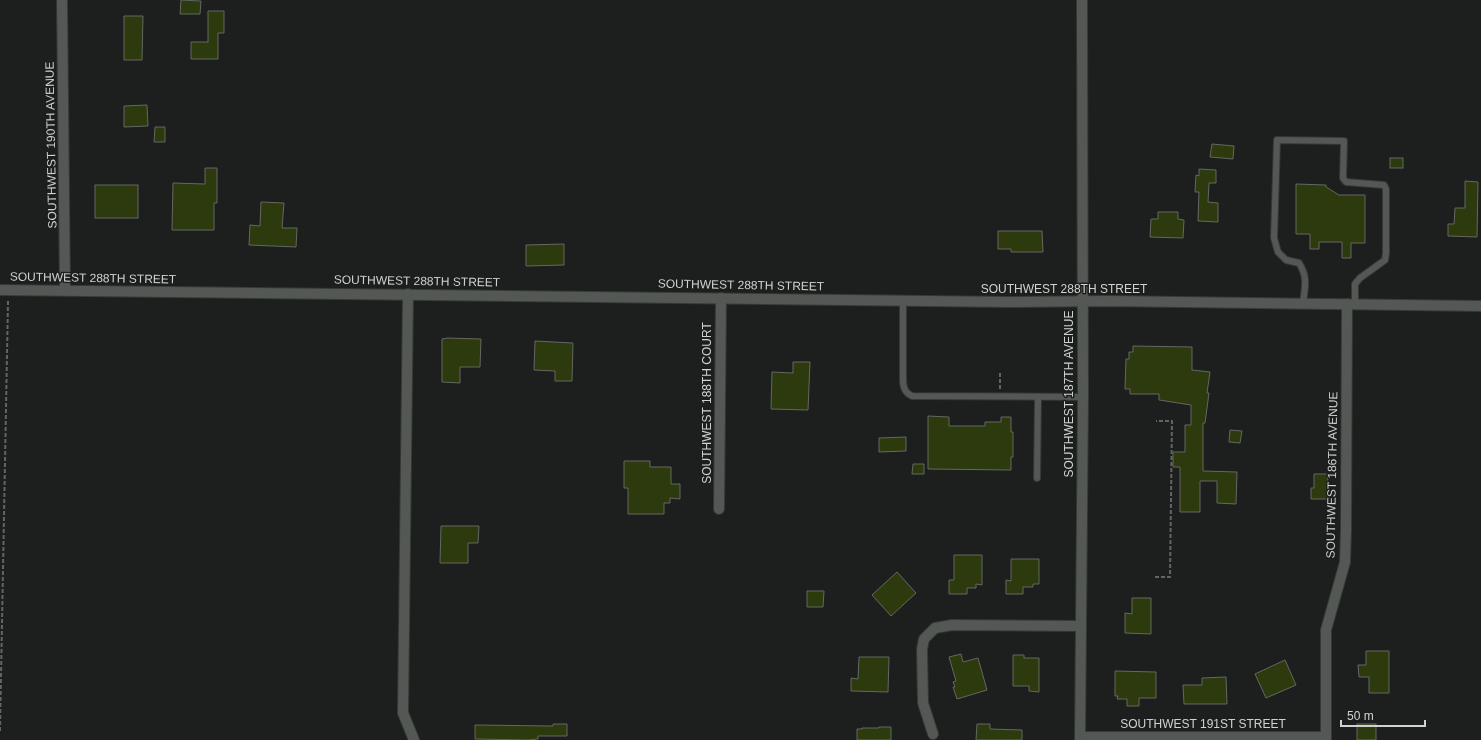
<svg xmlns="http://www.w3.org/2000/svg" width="1481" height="740" viewBox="0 0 1481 740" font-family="Helvetica,sans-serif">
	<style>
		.building { fill: #2d3a0e; stroke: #656762 }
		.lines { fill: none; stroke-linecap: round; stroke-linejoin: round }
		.lane-casing { stroke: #363937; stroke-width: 8 }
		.street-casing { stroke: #363937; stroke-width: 12 }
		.secondary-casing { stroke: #363937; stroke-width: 12 }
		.path { stroke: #626563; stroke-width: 2; stroke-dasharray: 4 2; stroke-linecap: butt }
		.lane { stroke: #535855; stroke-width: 6 }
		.street { stroke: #535855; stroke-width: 10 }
		.secondary { stroke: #535855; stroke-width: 10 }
		.labels { text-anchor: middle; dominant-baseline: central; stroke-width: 3; stroke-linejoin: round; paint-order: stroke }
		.street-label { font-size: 12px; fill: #cfd2d0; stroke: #1c1f1d }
	</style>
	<rect width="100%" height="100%" fill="#1c1f1d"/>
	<g class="building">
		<path d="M 181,0 L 201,1 L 200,14 L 180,14 Z"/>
		<path d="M 208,11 L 224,11 L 224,33 L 218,33 L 218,59 L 191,59 L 191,42 L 208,42 Z"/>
		<path d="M 124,16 L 143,16 L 142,60 L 124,60 Z"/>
		<path d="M 147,105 L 148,126 L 124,127 L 124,106 Z"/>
		<path d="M 155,127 L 165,127 L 165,142 L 154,142 Z"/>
		<path d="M 1212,144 L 1234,146 L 1233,159 L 1210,157 Z"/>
		<rect x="1390" y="158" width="13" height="10"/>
		<path d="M 205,168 L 217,168 L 217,203 L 214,203 L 214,230 L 172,230 L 173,183 L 205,184 Z"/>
		<path d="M 1199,169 L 1216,170 L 1216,183 L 1209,183 L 1208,202 L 1218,203 L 1218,222 L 1198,221 L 1199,192 L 1195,192 L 1196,175 L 1199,176 Z"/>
		<path d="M 1465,181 L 1478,182 L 1477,237 L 1448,236 L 1448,224 L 1454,224 L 1455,208 L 1465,208 Z"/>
		<path d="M 1296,184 L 1326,185 L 1326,187 L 1339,195 L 1365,195 L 1365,243 L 1351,243 L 1351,258 L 1342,258 L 1342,242 L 1319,242 L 1319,249 L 1310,249 L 1310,234 L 1296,234 Z"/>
		<rect x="95" y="185" width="43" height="33"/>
		<path d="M 261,202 L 284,203 L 282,228 L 297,228 L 296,247 L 249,245 L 250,225 L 260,226 Z"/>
		<path d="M 1158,212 L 1178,212 L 1178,219 L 1184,220 L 1183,238 L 1150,237 L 1151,219 L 1158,219 Z"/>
		<path d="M 998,231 L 1042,231 L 1043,252 L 1011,252 L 1011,249 L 998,249 Z"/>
		<path d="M 564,244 L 564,265 L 526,266 L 526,245 Z"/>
		<path d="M 448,338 L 481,339 L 480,367 L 460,367 L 460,383 L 442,382 L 442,339 Z"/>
		<path d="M 535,341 L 573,343 L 572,381 L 555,381 L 555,371 L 534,370 Z"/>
		<path d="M 1133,346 L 1192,347 L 1192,370 L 1210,372 L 1207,393 L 1209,393 L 1205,423 L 1203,423 L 1203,471 L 1237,472 L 1236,504 L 1217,503 L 1217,481 L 1200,481 L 1200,512 L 1180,512 L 1180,467 L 1173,467 L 1173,452 L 1185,452 L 1185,425 L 1191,425 L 1191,405 L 1159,400 L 1159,394 L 1130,394 L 1130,389 L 1125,389 L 1126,359 L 1129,359 L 1129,352 L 1133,352 Z"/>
		<path d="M 793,362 L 810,362 L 808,410 L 771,409 L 772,372 L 793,373 Z"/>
		<path d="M 928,416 L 949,417 L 949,426 L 985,426 L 985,422 L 1001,422 L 1001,417 L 1011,417 L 1011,432 L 1013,432 L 1013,457 L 1011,457 L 1011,470 L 928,469 Z"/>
		<path d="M 1230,430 L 1242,431 L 1240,443 L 1229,442 Z"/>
		<path d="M 906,437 L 906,451 L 879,452 L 879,438 Z"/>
		<path d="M 624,461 L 650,461 L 650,467 L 671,467 L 671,484 L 680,484 L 680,499 L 670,498 L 670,503 L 664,503 L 664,514 L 628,514 L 628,488 L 624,488 Z"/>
		<path d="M 913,464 L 924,464 L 924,474 L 912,474 Z"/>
		<path d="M 1314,474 L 1328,474 L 1327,499 L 1311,499 L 1311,488 L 1314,488 Z"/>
		<path d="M 441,526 L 479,526 L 478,543 L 468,543 L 468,563 L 440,563 Z"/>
		<path d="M 954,555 L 982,555 L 982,585 L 976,584 L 976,588 L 967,588 L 967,594 L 949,594 L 949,580 L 954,580 Z"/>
		<path d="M 1011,559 L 1039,559 L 1039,584 L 1033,584 L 1033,587 L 1023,587 L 1023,594 L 1006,594 L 1006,580 L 1011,581 Z"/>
		<path d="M 897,572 L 916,593 L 891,616 L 872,595 Z"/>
		<path d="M 807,591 L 824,591 L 823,607 L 807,607 Z"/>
		<path d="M 1132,598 L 1151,598 L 1151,634 L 1125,633 L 1125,613 L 1132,614 Z"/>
		<path d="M 1366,651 L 1389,651 L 1389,693 L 1369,693 L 1369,677 L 1359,677 L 1358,665 L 1366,665 Z"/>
		<path d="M 961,654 L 963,662 L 978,658 L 987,690 L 957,699 L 953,687 L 955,687 L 953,682 L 956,681 L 949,657 Z"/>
		<path d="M 1013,655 L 1024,655 L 1024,658 L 1039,658 L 1039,692 L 1029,691 L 1029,686 L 1013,686 Z"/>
		<path d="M 859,657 L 889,657 L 888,692 L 851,691 L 851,678 L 858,679 Z"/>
		<path d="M 1285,660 L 1296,685 L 1266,698 L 1255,674 Z"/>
		<path d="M 1115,671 L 1156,672 L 1156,698 L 1139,698 L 1139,706 L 1127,706 L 1127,699 L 1117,699 L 1118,696 L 1115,696 Z"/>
		<path d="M 1226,677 L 1227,704 L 1184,704 L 1183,685 L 1202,685 L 1202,678 Z"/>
		<path d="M 553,724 L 567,724 L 567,736 L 538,736 L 538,739 L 528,740 L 475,739 L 475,725 L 553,726 Z"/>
		<path d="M 977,724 L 990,724 L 990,729 L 1022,730 L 1022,740 L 976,740 Z"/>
		<rect x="1357" y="724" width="19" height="16"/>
		<path d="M 879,727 L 891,727 L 891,740 L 857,740 L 857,729 L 862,729 L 862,728 L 879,728 Z"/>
	</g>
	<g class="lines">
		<g class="lane-casing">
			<g id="lane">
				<path d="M 903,300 L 903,382 C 904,390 906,393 912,396 L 1083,397"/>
				<path d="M 1303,303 C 1305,287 1308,277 1299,263 L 1286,260 L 1278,252 L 1274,238 L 1277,140 L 1344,141 L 1343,178 L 1346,182 L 1384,185 L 1386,189 L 1386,253 L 1385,260 L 1360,278 L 1355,284 L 1355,304"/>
				<path d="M 1037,478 L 1038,397"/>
			</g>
		</g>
		<g class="street-casing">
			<g id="street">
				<path d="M 62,0 L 65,291"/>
				<path d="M 408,294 L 403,713 L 414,740"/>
				<path d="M 719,509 L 721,298"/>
				<path d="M 933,734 L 923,703 L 922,649 L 924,639 L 935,628 L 952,625 L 1081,626"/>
				<path d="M 1080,737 L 1326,737"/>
				<path d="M 1326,740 L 1326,630 L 1345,562 L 1346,529 L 1347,304"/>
			</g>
		</g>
		<g class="secondary-casing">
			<g id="secondary">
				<path d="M 0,290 L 1008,302 L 1107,301 L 1481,306"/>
				<path d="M 1080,740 L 1083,397 L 1082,0"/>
			</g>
		</g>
		<g class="path">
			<path d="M 1000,389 L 1000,372"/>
			<path d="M 1155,577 L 1170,577 L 1172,421 L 1156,421"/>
			<path d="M 0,731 L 8,301"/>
		</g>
		<use href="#lane" class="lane"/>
		<use href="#street" class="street"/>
		<use href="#secondary" class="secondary"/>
	</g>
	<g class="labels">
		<g class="street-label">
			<text transform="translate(51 145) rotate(-91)">SOUTHWEST 190TH AVENUE</text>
			<text transform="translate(93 278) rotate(1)">SOUTHWEST 288TH STREET</text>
			<text transform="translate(417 281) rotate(1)">SOUTHWEST 288TH STREET</text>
			<text transform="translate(741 285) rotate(1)">SOUTHWEST 288TH STREET</text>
			<text x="1064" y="289">SOUTHWEST 288TH STREET</text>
			<text transform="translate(1069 394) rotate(-90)">SOUTHWEST 187TH AVENUE</text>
			<text transform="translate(707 403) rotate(-90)">SOUTHWEST 188TH COURT</text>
			<text transform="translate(1332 475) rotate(-89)">SOUTHWEST 186TH AVENUE</text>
			<text x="1203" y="724">SOUTHWEST 191ST STREET</text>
		</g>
	</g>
	<path d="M1341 720v6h84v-6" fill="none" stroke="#cfd2d0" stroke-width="2"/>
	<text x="1347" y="720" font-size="12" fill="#cfd2d0" stroke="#1c1f1d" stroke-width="3" paint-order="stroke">50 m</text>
</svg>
